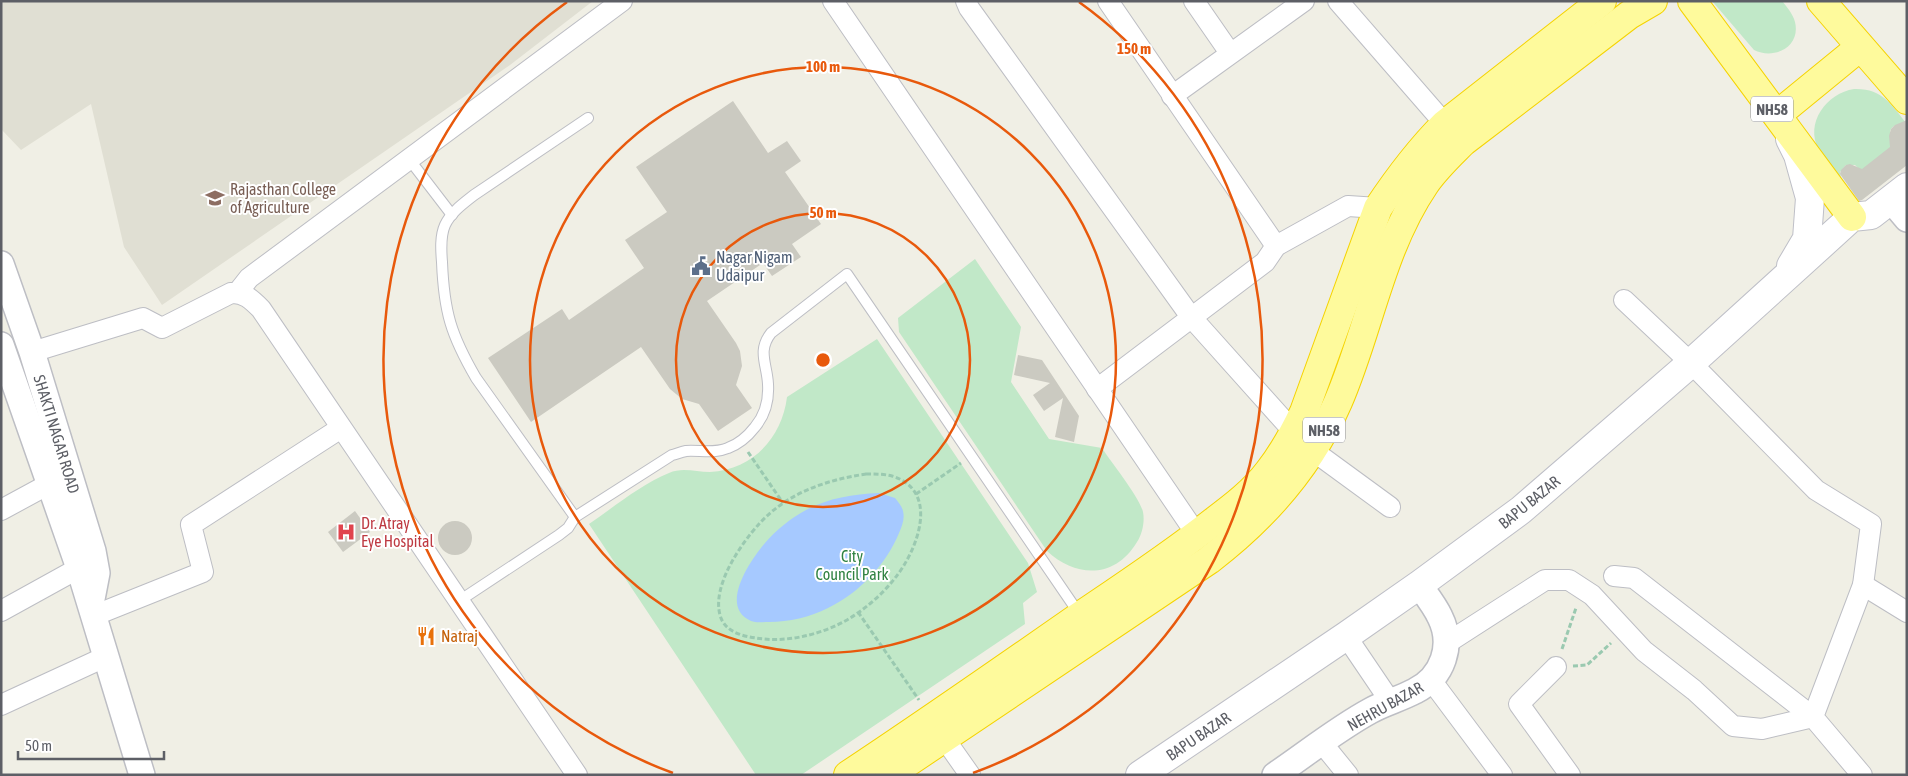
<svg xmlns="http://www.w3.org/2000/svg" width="1908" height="776" viewBox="0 0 1908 776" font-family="'Asap Condensed',sans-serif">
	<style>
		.education { fill: #e0dfd3 }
		.green { fill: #c1e8c8 }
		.water { fill: #a6c9ff }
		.building { fill: #cbcac1 }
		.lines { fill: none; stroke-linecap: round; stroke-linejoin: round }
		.service-casing { stroke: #bdbec4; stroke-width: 12 }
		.minor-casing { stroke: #bdbec4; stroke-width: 22 }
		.tertiary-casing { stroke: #bdbec4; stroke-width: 28 }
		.secondary-casing { stroke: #bebfc7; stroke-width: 30 }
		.trunk-casing { stroke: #f5d300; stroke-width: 30 }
		.path { stroke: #9ac9b0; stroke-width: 3; stroke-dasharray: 5 2.5; stroke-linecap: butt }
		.service { stroke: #fff; stroke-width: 10 }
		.minor { stroke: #fff; stroke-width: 20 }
		.tertiary { stroke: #fff; stroke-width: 25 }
		.secondary { stroke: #fff; stroke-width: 28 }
		.trunk { stroke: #fefa9c; stroke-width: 28 }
		.ring { fill: none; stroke: #e8590c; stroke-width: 2.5 }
		.labels { text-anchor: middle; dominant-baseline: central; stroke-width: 4; stroke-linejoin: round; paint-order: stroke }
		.shield { fill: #fff; stroke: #8e8f94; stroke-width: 1 }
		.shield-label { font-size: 15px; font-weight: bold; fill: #5d5f66 }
		.education-label { font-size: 16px; fill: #785e54; stroke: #fff; text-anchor: start }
		.service-label { font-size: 16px; fill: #4e5e75; stroke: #fff; text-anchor: start }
		.street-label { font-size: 16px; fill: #5d5f66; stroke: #fff }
		.health-label { font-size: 16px; fill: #be3a42; stroke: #fff; text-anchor: start }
		.park-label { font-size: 16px; fill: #308242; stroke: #fff }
		.food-label { font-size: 16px; fill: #c56008; stroke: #fff; text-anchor: start }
		.centre { fill: #e8590c; stroke: #fff; stroke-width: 2.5 }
		.ring-label { font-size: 15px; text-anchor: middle; font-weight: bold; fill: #e8590c; stroke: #fff; stroke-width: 4; stroke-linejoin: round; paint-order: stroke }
	</style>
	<rect width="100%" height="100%" fill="#f0efe5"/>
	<path class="education" d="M 1,1 L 593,1 L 510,65 L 162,305 L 124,247 L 91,104 L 21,150 L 1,129 Z"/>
	<g class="green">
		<path d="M 1712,1 L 1782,1 C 1787,7 1793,14 1795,22 C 1801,47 1774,60 1754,50 Z"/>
		<path d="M 1854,89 C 1882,88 1891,104 1907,124 C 1890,124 1886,130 1894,145 L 1861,171 L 1855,165 L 1846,165 L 1840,172 L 1841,178 C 1834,169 1825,160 1819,150 C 1804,123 1827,93 1854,89 Z"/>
		<path d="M 975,259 L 1021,327 L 1011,382 L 1049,439 L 1102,448 C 1111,462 1140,498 1143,512 C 1145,522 1142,534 1137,542 C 1115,579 1076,578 1047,551 L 899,332 L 898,318 Z"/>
		<path d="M 877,339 L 1028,563 L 1037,592 L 1023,603 L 1025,624 L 801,775 L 756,775 L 589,524 C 614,507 640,485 669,473 C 682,467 696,472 710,472 C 752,470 782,438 787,397 Z"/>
	</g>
	<path class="water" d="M 879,493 L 895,498 C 898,502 902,506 903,511 C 905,519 902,526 899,533 C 886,565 859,593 828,608 C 810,617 789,622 769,622 C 763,622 756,623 751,621 C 718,607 751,559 765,543 C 776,530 791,518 806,510 C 829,498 853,494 879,493 Z"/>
	<g class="building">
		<path d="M 733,101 L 768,153 L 787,141 L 801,161 L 785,172 L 821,224 L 792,244 L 801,257 L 772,276 L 763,263 L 707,301 L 736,343 L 740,351 L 742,366 L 736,385 L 752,408 L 718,431 L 699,404 L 682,399 L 670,389 L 641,347 L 531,422 L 488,358 L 562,309 L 569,320 L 644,268 L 625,240 L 667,212 L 636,167 Z"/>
		<path d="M 1907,120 L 1907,165 L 1862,200 L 1859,201 L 1840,174 L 1841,170 L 1846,165 L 1850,164 L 1862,169 L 1890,147 L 1889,136 L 1891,129 L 1895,125 Z"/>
		<path d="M 1018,355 L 1042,360 L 1079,416 L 1074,442 L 1055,437 L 1063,398 L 1044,411 L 1033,395 L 1050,383 L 1014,375 Z"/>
		<path d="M 355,511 L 370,532 L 343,552 L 328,532 Z"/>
		<circle cx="455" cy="538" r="17"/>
	</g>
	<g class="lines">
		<g class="service-casing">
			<g id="service">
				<path d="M 409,159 L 452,215"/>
				<path d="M 575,517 L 476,378 C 451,335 444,312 442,262 C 441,250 440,236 445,225 C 451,212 464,203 474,195 L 588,118"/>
				<path d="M 459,601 L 559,535 L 568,528 L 575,517 L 672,455 C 676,454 681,452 686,451 C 700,450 714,454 728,448 C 739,444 748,436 755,427 C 765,415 769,400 768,384 C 767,364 757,351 771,333 L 847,274 L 1080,615"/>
			</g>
		</g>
		<g class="minor-casing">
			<g id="minor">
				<path d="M 833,1 L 1197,535"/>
				<path d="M 966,1 L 969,8 L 1191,317 L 1294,432"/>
				<path d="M 1108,1 L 1276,246"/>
				<path d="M 1194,1 L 1230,53"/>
				<path d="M 1338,1 L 1445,124"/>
				<path d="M 1172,96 L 1304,1"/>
				<path d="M 238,292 L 249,278 L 622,1"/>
				<path d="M 1624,300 L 1691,363 L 1816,490 L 1871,524 L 1863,585 L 1813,717 L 1862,775"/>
				<path d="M 32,352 L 143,318 L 162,328 L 231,293 C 244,292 252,300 261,309 L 577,775"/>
				<path d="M 1097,389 L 1265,262 L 1276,246 L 1348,206 L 1378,208"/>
				<path d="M 1312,450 L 1390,507"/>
				<path d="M 1,510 L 49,484"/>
				<path d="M 1863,585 L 1907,612"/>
				<path d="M 1,611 L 79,568"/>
				<path d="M 93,616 L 203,572 L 191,525 L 341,428"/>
				<path d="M 1346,636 L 1390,701"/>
				<path d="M 1447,643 L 1545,580 L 1569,580 L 1592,595 L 1644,651 L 1694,690 L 1733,726 L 1762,729 L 1813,717 L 1634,578 L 1614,576"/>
				<path d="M 1556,667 L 1519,704 L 1570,775"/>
				<path d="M 1431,680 L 1502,775"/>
				<path d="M 1,705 L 105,657"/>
				<path d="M 944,738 L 970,775"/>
				<path d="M 1322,743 L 1348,775"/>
			</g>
		</g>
		<g class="tertiary-casing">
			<g id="tertiary">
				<path d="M 1891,200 L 1907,219"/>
				<path d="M 1,264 L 32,352 L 93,551 L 97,573 L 92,599"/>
				<path d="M 1,345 L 79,568 L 142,775"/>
				<path d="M 1275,775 C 1306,754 1337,729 1370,711 C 1384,703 1400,699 1415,691 C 1443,677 1454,645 1440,617 C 1435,606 1427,596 1419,585"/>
			</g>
		</g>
		<g class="secondary-casing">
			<g id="secondary">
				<path d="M 1790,139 L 1798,155 L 1810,198 L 1807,239 L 1791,266"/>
				<path d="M 1140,775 L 1346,636 L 1419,585 L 1521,510 L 1691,363 L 1852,217 L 1871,215 L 1907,187"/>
			</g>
		</g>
		<g class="trunk-casing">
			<g id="trunk">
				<path d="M 1692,1 L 1852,217"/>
				<path d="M 1821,1 L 1907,100"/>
				<path d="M 1777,115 L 1860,47"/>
				<path d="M 848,775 C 925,724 1001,671 1077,618 C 1123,587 1170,556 1213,522 C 1233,507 1254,491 1269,471 C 1283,453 1294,433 1304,412 L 1378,208 C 1398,178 1419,150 1445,124 L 1602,1"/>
				<path d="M 889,775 L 1209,560 C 1264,518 1310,466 1338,402 C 1369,331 1380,250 1425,184 C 1436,168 1450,155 1463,142 L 1629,15 L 1653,1"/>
			</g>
		</g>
		<g class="path">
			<path d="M 748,452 L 783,503"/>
			<path d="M 866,474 C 875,474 884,474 892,476 C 941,491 917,551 895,578 C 882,595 865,609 847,620 C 820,635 786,643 756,638 C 741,636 724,631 720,615 C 712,586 740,545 759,524 C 787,493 826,480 866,474 Z"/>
			<path d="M 916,494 L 961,463"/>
			<path d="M 858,612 L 919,700"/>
			<path d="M 1562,649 L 1576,608"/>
			<path d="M 1573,666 L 1587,665 L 1611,643"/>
		</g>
		<use href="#service" class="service"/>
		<use href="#minor" class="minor"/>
		<use href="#tertiary" class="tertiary"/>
		<use href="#secondary" class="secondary"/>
		<use href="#trunk" class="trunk"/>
	</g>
	<g class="ring">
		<circle cx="823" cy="360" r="147"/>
		<circle cx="823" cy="360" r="293"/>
		<path d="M673 773A440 440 0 0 1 567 2M1079 2A440 440 0 0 1 973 773"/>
	</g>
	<defs>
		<g id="university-bare" transform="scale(1.5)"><path d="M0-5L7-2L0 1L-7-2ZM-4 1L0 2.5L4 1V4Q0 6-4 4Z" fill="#8d6e63" stroke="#fff" stroke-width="2.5" paint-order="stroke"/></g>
		<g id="civic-bare" transform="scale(1.5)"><path d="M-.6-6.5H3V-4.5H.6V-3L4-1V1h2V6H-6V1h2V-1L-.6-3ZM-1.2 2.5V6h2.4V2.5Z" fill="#5c6f8a" stroke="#fff" stroke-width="2.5" paint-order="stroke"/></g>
		<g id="hospital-bare" transform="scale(1.5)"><path d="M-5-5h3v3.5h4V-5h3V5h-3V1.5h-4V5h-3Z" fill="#e0444e" stroke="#fff" stroke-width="2.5" paint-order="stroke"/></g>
		<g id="restaurant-bare" transform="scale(1.5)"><path d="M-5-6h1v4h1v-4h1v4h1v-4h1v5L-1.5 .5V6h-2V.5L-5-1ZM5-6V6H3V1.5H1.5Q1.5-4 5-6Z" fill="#e8710a" stroke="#fff" stroke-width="2.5" paint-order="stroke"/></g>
	</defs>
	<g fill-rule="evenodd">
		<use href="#university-bare" x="215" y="198"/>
		<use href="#civic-bare" x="701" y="266"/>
		<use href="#hospital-bare" x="346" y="532"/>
		<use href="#restaurant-bare" x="426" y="636"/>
	</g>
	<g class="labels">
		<g class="shield">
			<rect x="1751" y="96.5" width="42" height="25" rx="4"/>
			<rect x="1303" y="417.5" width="42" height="25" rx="4"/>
		</g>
		<g class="shield-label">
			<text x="1772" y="109">NH58</text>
			<text x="1324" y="430">NH58</text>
		</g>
		<g class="education-label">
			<text x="230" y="189">Rajasthan College<tspan x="230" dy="18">of Agriculture</tspan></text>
		</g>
		<g class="service-label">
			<text x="716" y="257">Nagar Nigam<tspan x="716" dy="18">Udaipur</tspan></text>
		</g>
		<g class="street-label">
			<text transform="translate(57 434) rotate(73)">SHAKTI NAGAR ROAD</text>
			<text transform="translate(1529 502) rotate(-39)">BAPU BAZAR</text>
			<text transform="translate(1385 706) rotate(-29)">NEHRU BAZAR</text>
			<text transform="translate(1198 736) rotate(-34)">BAPU BAZAR</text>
		</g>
		<g class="health-label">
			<text x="361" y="523">Dr. Atray<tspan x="361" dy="18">Eye Hospital</tspan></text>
		</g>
		<g class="park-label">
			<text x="852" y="556">City<tspan x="852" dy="18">Council Park</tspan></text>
		</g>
		<g class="food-label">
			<text x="441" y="636">Natraj</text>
		</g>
	</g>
	<circle cx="823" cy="360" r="8" class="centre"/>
	<g class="ring-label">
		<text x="1134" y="54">150 m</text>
		<text x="823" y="72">100 m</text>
		<text x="823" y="218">50 m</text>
	</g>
	<rect width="1908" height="776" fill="none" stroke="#5d5f66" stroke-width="5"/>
	<path d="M18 751v8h146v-8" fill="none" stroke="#5d5f66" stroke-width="2.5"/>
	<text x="25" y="751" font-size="15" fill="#5d5f66" stroke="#ffffff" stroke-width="4" paint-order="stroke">50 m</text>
</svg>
